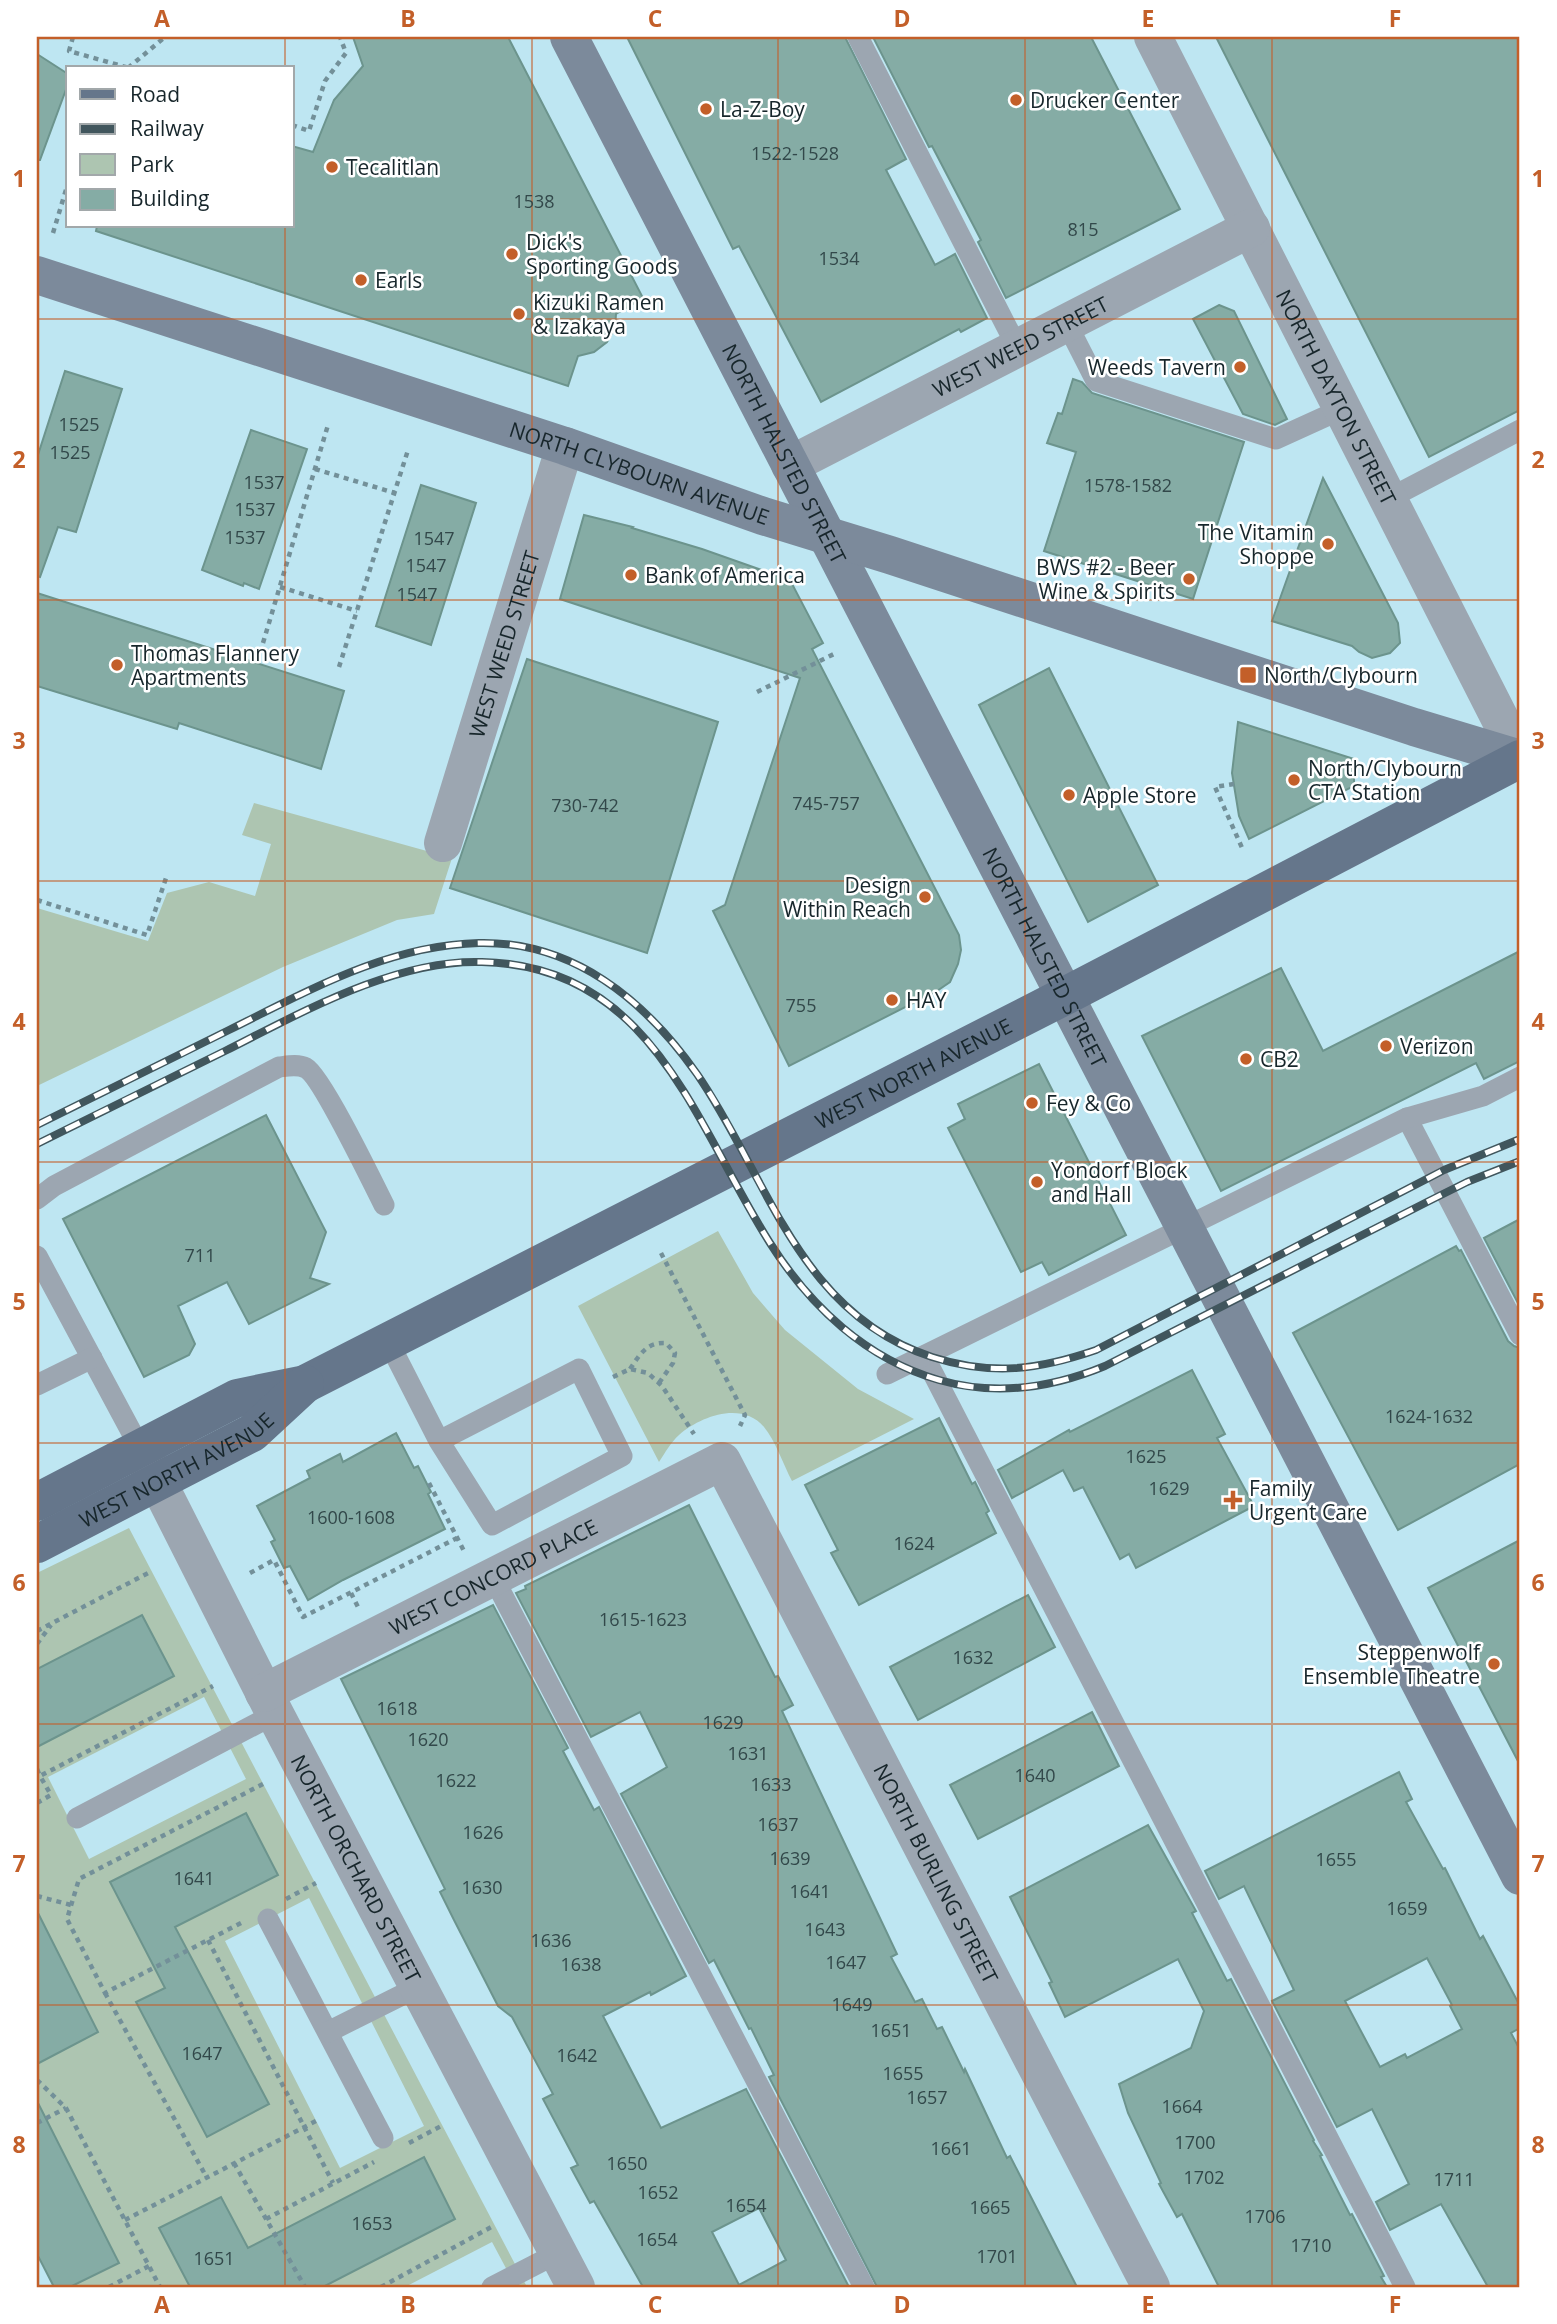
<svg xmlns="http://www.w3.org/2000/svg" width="1557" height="2324" viewBox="0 0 1557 2324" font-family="'Open Sans',sans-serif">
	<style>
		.green { fill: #adc5b1; fill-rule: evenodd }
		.building { fill: #85aca5; stroke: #6c948d; stroke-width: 2; fill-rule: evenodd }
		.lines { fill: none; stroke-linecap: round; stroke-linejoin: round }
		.path { stroke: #739099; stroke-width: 4.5; stroke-dasharray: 5 5; stroke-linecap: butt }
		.lane { stroke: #9ca6b1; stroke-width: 21 }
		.street { stroke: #9ca6b1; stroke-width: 38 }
		.secondary { stroke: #7c8a9b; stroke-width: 38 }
		.primary { stroke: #65768b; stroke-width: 38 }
		.rail-casing { stroke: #41565d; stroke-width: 8 }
		.rail { stroke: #fff; stroke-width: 5; stroke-dasharray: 16; stroke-linecap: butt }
		.grid { fill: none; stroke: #c35f29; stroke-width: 2; stroke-opacity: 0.55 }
		.poi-dot { fill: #c35f29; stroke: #fff; stroke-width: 2.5 }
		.labels { text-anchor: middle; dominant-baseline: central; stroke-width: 5; stroke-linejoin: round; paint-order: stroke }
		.number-label { font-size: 18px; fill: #32484a }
		.poi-label { font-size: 21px; fill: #17262b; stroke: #fff; text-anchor: start }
		.street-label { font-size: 21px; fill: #17262b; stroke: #fff }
		.neatline { fill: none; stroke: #c35f29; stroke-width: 2.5 }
		.grid-label { font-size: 23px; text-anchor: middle; font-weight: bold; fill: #c35f29 }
	</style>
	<rect width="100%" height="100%" fill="#bee6f2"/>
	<g class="green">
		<path d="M 254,803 L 452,858 L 434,914 L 397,920 L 283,967 L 37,1086 L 37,908 L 148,941 L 167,893 L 209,882 L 255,896 L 271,844 L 242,835 Z"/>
		<path d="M 718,1231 L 753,1293 L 785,1330 L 858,1389 L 914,1419 L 792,1481 C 784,1466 775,1440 764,1427 C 742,1401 701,1416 679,1435 C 671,1442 665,1453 659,1462 L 578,1306 Z"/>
		<path d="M 129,1528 L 527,2287 L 516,2287 L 492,2242 L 405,2287 L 323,2287 L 455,2219 L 423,2158 L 290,2227 L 320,2287 L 268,2287 L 221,2197 L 159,2229 L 190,2287 L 70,2287 L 119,2262 L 50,2127 L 37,2133 L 37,2063 L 98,2032 L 37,1911 L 37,1741 L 39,1745 L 173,1676 L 141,1615 L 37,1669 L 37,1573 ZM 204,1697 L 246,1779 L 89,1859 L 48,1777 ZM 245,1813 L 278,1875 L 142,1943 L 110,1882 ZM 309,1898 L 424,2126 L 340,2168 L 225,1941 ZM 198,1971 L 207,2137 L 137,2003 Z"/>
	</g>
	<g class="building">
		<path d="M 353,37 L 508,37 L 643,298 L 616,314 L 615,328 L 607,342 L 594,352 L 578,356 L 568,386 L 96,231 L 97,226 L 292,226 L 292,146 L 313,152 L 334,100 L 363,66 Z"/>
		<path d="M 627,37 L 845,37 L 906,159 L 886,170 L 935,265 L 955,254 L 987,318 L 961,332 L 959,329 L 821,402 L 739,246 L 733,249 Z"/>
		<path d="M 873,37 L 1091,37 L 1180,209 L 1006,298 L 978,242 L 981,240 L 932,146 L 929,147 Z"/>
		<path d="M 1216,37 L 1520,37 L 1520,410 L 1429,457 Z"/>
		<path d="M 37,54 L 68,74 L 68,84 L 40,160 L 37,160 Z"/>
		<path d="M 1219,305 L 1234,311 L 1287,419 L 1275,425 L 1243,414 L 1193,319 Z"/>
		<path d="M 65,371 L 122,389 L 76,532 L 58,527 L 40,577 L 37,576 L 37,458 Z"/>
		<path d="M 1073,379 L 1082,382 L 1092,393 L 1244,442 L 1193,599 L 1044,551 L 1076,452 L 1047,443 L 1058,413 L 1062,414 Z"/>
		<path d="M 251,430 L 307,449 L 259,589 L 244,583 L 243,586 L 202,570 Z"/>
		<path d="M 1323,478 L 1398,623 L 1400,643 L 1390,653 L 1372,658 L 1359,652 L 1352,646 L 1272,621 Z"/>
		<path d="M 421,485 L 476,503 L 431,645 L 376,626 Z"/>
		<path d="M 584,515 L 633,527 L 632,528 L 702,549 L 790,580 L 823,643 L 812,649 L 959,935 L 961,950 L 958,964 L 950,982 L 937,991 L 789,1066 L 713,911 L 725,905 L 800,678 L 560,599 Z"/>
		<path d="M 37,593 L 344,691 L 321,769 L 179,723 L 177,729 L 37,686 Z"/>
		<path d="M 527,659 L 718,722 L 647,953 L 450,888 Z"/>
		<path d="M 1049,668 L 1158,885 L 1088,922 L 979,705 Z"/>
		<path d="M 1238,722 L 1354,759 L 1354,786 L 1249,839 L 1239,816 L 1232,773 Z"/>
		<path d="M 1520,951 L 1520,1061 L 1484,1079 L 1476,1063 L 1221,1191 L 1142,1036 L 1281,968 L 1323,1051 Z"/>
		<path d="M 1039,1064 L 1126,1235 L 1049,1275 L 1042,1262 L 1021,1272 L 948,1128 L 965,1119 L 958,1104 Z"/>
		<path d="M 266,1115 L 326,1232 L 310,1278 L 329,1284 L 249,1324 L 227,1282 L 178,1306 L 195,1344 L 189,1355 L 144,1377 L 63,1219 Z"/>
		<path d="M 1520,1219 L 1520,1307 L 1484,1238 Z"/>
		<path d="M 1456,1246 L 1459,1251 L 1461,1250 L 1508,1341 L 1514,1346 L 1520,1348 L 1520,1464 L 1398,1530 L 1293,1333 Z"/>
		<path d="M 1192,1370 L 1225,1434 L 1217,1438 L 1254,1506 L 1136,1568 L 1129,1554 L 1120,1559 L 1083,1487 L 1074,1491 L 1063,1470 L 1012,1498 L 998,1470 L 1069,1430 L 1070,1432 Z"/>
		<path d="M 939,1418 L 972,1484 L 975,1482 L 989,1511 L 986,1513 L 996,1533 L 859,1605 L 831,1553 L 838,1550 L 805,1485 Z"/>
		<path d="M 396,1433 L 414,1468 L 418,1466 L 431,1492 L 428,1494 L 445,1529 L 343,1580 L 308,1600 L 290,1566 L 284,1568 L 271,1542 L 275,1540 L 257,1506 L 310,1478 L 307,1471 L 340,1454 L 343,1462 Z"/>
		<path d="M 689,1505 L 775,1677 L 778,1676 L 793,1705 L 782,1711 L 897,1954 L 891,1957 L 915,2002 L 922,1999 L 937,2029 L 942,2027 L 964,2072 L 965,2069 L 1007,2158 L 1010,2156 L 1077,2287 L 877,2287 L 769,2077 L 774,2075 L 751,2028 L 749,2029 L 714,1960 L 709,1963 L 621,1794 L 667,1767 L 640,1712 L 591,1737 L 516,1593 L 526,1589 L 525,1586 Z"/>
		<path d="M 1520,1540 L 1520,1765 L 1428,1588 Z"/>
		<path d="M 1028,1595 L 1055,1647 L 918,1720 L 890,1667 Z"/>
		<path d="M 493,1605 L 568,1748 L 563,1751 L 594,1810 L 599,1807 L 686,1976 L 651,1995 L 650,1992 L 603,2016 L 661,2128 L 746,2089 L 849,2287 L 643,2287 L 594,2201 L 590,2203 L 571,2168 L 578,2165 L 543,2099 L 553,2094 L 512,2017 L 498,2006 L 454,1920 L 440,1892 L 445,1889 L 341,1679 ZM 759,2208 L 786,2260 L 739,2285 L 712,2232 Z"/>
		<path d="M 142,1615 L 174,1676 L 37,1747 L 37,1669 Z"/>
		<path d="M 1092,1712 L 1119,1766 L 978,1839 L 950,1785 Z"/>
		<path d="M 1399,1772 L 1412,1799 L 1406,1802 L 1443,1869 L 1445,1868 L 1480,1939 L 1483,1936 L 1520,2006 L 1520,2028 L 1511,2033 L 1520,2050 L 1520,2287 L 1488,2287 L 1441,2204 L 1390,2230 L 1376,2202 L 1409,2184 L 1372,2109 L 1337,2127 L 1272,2001 L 1294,1990 L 1244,1886 L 1219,1899 L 1205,1871 ZM 1427,1958 L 1452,2005 L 1450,2006 L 1462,2029 L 1407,2058 L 1405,2054 L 1380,2067 L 1345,2001 Z"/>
		<path d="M 246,1813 L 278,1875 L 175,1927 L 269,2104 L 207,2137 L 136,2002 L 165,1988 L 110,1882 Z"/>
		<path d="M 1148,1825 L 1196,1911 L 1192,1913 L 1227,1981 L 1231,1979 L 1314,2140 L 1313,2141 L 1322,2155 L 1320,2156 L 1350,2215 L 1352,2214 L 1384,2276 L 1381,2277 L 1387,2287 L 1219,2287 L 1182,2214 L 1177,2217 L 1159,2184 L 1161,2183 L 1128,2113 L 1119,2084 L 1191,2048 L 1204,2011 L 1178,1959 L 1065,2017 L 1049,1983 L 1052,1982 L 1010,1897 Z"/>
		<path d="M 37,1911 L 98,2032 L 37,2064 Z"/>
		<path d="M 37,2101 L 119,2263 L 70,2287 L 54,2287 L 37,2254 Z"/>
		<path d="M 424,2157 L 455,2219 L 323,2287 L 190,2287 L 159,2228 L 221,2197 L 248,2248 Z"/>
	</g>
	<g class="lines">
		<g class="path">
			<path d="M 73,37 L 69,51 L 129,68"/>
			<path d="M 128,68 L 165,37"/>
			<path d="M 292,125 L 309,131 L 325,81 L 346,53 L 340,37"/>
			<path d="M 53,233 L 68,183"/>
			<path d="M 315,469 L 395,493"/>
			<path d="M 280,587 L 357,611"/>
			<path d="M 263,643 L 328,425"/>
			<path d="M 339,667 L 408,450"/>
			<path d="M 757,692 L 834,654"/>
			<path d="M 1234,784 L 1215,787 L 1243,850"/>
			<path d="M 37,900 L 147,935 L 167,875"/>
			<path d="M 661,1253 L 745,1415 L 740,1426"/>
			<path d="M 630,1369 C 640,1354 647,1342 666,1343 L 675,1353 L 673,1363 L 659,1383"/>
			<path d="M 613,1377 L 630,1369 L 648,1373 L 662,1386 L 694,1434"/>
			<path d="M 429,1483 L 465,1553"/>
			<path d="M 250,1573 L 274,1560 L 303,1617 L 457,1538"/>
			<path d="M 351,1593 L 358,1607"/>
			<path d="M 37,1631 L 152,1571"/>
			<path d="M 37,1644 L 51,1625"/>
			<path d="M 37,1769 L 40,1776"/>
			<path d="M 37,1803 L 51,1795 L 40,1776 L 213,1686"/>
			<path d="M 37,1896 L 71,1905"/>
			<path d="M 286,1899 L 316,1883"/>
			<path d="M 241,1923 L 105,1993 L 67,1919 L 79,1879 L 263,1784"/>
			<path d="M 208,1940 L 333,2183"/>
			<path d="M 105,1993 L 207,2178"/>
			<path d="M 37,2080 L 66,2108 L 160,2287"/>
			<path d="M 37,2123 L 66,2108"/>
			<path d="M 409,2143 L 443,2125"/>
			<path d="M 234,2163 L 305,2287"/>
			<path d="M 266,2219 L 374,2162"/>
			<path d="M 125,2220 L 316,2121"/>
			<path d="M 109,2287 L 149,2266"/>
			<path d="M 381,2287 L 495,2225"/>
		</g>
		<g class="lane">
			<path d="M 858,37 L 1017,347"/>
			<path d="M 1066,322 L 1096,381 L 1276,439 L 1342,409"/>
			<path d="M 1388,499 L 1520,430"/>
			<path d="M 1407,1118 L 1520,1335"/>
			<path d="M 37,1199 L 54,1186 L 279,1067 C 288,1066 298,1064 306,1068 C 321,1076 373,1183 384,1205"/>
			<path d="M 37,1256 L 140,1448"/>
			<path d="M 388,1341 L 439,1441 L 492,1525 L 622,1456 L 579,1369 L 439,1441"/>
			<path d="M 924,1356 L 1405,2287"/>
			<path d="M 887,1374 L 1407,1118 L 1483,1096 L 1520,1077"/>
			<path d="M 37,1385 L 92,1358"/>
			<path d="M 493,1577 L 864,2287"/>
			<path d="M 77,1818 L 275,1714"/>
			<path d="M 268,1919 L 383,2138"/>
			<path d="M 328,2032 L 418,1987"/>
			<path d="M 492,2287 L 558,2253"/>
		</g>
		<g class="street">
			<path id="s1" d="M 1153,37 L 1520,758"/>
			<path id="s2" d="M 790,465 L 1251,228"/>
			<path id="s3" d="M 443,843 L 565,446"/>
			<path id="s4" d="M 143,1453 L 275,1714 L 576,2287"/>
			<path id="s5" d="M 264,1693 L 722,1461 L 1151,2287"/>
		</g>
		<g class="secondary">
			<path id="s6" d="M 569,37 L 1520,1876"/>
			<path id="s7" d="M 37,275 L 565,446 L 763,516 L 890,555 L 1414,727 L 1520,759"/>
		</g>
		<g class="primary">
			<path id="s8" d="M 37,1502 L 237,1398 L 305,1384 L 1065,996 L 1520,759"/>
			<path id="s9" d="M 37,1544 L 252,1433 L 305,1384"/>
		</g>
		<g class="rail-casing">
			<g id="rail">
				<path d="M 37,1125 C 101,1093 165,1062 229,1030 C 308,991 388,945 479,943 C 573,941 645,1000 697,1074 C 768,1177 798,1313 932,1357 C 992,1376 1038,1370 1096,1350 L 1444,1170 L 1520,1139"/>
				<path d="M 37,1144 C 99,1113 162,1082 225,1051 C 301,1013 395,959 482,962 C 653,966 694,1123 770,1243 C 810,1306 866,1359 939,1380 C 995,1396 1052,1388 1105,1366 L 1429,1201 L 1467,1182 L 1520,1161"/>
			</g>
		</g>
		<use href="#rail" class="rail"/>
	</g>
	<path class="grid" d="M 285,37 L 285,68M 532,37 L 532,2287M 778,37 L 778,2287M 1025,37 L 1025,2287M 1272,37 L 1272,2287M 285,226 L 285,2287M 37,319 L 1520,319M 37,600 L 1520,600M 37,881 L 1520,881M 37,1162 L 1520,1162M 37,1443 L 1520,1443M 37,1724 L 1520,1724M 37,2005 L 1520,2005"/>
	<g class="poi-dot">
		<circle cx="1016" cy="100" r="7"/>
		<circle cx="706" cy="109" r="7"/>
		<circle cx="332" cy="167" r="7"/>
		<circle cx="512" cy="254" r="7"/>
		<circle cx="361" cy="280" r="7"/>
		<circle cx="519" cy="314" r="7"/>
		<circle cx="1240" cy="367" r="7"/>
		<circle cx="1328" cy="544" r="7"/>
		<circle cx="631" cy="575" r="7"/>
		<circle cx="1189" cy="579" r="7"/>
		<circle cx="117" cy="665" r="7"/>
		<rect x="1239" y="666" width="18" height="18" rx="3.5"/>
		<circle cx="1294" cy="780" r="7"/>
		<circle cx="1069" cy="795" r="7"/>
		<circle cx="925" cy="897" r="7"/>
		<circle cx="892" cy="1000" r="7"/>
		<circle cx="1386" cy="1046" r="7"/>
		<circle cx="1246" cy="1059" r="7"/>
		<circle cx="1032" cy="1103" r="7"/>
		<circle cx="1037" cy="1182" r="7"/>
		<path d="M1229.5 1489.5h7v7h7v7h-7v7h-7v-7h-7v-7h7z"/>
		<circle cx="1494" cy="1664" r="7"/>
	</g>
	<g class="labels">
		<g class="number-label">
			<text x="795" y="153">1522-1528</text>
			<text x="534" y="201">1538</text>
			<text x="1083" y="229">815</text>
			<text x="839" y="258">1534</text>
			<text x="79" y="424">1525</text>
			<text x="70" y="452">1525</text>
			<text x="264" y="482">1537</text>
			<text x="1128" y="485">1578-1582</text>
			<text x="255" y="509">1537</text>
			<text x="245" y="537">1537</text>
			<text x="434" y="538">1547</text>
			<text x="426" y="565">1547</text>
			<text x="417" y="594">1547</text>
			<text x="826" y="803">745-757</text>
			<text x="585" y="805">730-742</text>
			<text x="801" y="1005">755</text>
			<text x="200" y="1255">711</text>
			<text x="1429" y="1416">1624-1632</text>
			<text x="1146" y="1456">1625</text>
			<text x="1169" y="1488">1629</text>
			<text x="351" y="1517">1600-1608</text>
			<text x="914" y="1543">1624</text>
			<text x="643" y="1619">1615-1623</text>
			<text x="973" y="1657">1632</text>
			<text x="397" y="1708">1618</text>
			<text x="723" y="1722">1629</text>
			<text x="428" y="1739">1620</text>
			<text x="748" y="1753">1631</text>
			<text x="1035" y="1775">1640</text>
			<text x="456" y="1780">1622</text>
			<text x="771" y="1784">1633</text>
			<text x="778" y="1824">1637</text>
			<text x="483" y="1832">1626</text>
			<text x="790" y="1858">1639</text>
			<text x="1336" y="1859">1655</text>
			<text x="194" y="1878">1641</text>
			<text x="482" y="1887">1630</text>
			<text x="810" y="1891">1641</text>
			<text x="1407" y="1908">1659</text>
			<text x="825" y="1929">1643</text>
			<text x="551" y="1940">1636</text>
			<text x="846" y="1962">1647</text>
			<text x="581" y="1964">1638</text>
			<text x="852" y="2004">1649</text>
			<text x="891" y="2030">1651</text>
			<text x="202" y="2053">1647</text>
			<text x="577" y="2055">1642</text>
			<text x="903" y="2073">1655</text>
			<text x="927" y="2097">1657</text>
			<text x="1182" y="2106">1664</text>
			<text x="1195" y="2142">1700</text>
			<text x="951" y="2148">1661</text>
			<text x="627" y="2163">1650</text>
			<text x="1204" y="2177">1702</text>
			<text x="1454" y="2179">1711</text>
			<text x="658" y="2192">1652</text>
			<text x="746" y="2205">1654</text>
			<text x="990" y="2207">1665</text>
			<text x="1265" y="2216">1706</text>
			<text x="372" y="2223">1653</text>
			<text x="657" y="2239">1654</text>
			<text x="1311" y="2245">1710</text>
			<text x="997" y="2256">1701</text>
			<text x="214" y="2258">1651</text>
		</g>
		<g class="poi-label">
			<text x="1030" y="100">Drucker Center</text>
			<text x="720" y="109">La-Z-Boy</text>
			<text x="346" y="167">Tecalitlan</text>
			<text x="526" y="242">Dick's<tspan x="526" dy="24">Sporting Goods</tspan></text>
			<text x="375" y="280">Earls</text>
			<text x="533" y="302">Kizuki Ramen<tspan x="533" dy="24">&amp; Izakaya</tspan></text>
			<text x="1226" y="367" text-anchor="end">Weeds Tavern</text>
			<text x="1314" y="532" text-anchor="end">The Vitamin<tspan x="1314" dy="24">Shoppe</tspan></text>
			<text x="1175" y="567" text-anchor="end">BWS #2 - Beer<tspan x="1175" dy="24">Wine &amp; Spirits</tspan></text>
			<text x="645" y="575">Bank of America</text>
			<text x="131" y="653">Thomas Flannery<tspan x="131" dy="24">Apartments</tspan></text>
			<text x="1264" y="675">North/Clybourn</text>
			<text x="1308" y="768">North/Clybourn<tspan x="1308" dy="24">CTA Station</tspan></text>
			<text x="1083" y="795">Apple Store</text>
			<text x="911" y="885" text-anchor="end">Design<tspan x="911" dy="24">Within Reach</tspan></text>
			<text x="906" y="1000">HAY</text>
			<text x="1400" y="1046">Verizon</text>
			<text x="1260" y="1059">CB2</text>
			<text x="1046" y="1103">Fey &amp; Co</text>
			<text x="1051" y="1170">Yondorf Block<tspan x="1051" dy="24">and Hall</tspan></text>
			<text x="1249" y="1488">Family<tspan x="1249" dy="24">Urgent Care</tspan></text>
			<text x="1480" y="1652" text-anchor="end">Steppenwolf<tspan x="1480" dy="24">Ensemble Theatre</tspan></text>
		</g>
		<g class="street-label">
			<text stroke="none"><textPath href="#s2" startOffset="259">WEST WEED STREET</textPath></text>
			<text stroke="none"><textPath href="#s1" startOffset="404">NORTH DAYTON STREET</textPath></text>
			<text stroke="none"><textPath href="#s6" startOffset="469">NORTH HALSTED STREET</textPath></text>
			<text stroke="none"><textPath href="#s7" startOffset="634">NORTH CLYBOURN AVENUE</textPath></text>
			<text stroke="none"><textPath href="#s3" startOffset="208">WEST WEED STREET</textPath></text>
			<text stroke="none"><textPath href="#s6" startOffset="1036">NORTH HALSTED STREET</textPath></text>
			<text stroke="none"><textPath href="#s8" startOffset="978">WEST NORTH AVENUE</textPath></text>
			<text stroke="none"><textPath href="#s9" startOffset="158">WEST NORTH AVENUE</textPath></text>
			<text stroke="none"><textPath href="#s5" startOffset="257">WEST CONCORD PLACE</textPath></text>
			<text stroke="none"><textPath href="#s4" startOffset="467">NORTH ORCHARD STREET</textPath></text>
			<text stroke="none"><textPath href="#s5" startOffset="978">NORTH BURLING STREET</textPath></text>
		</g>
	</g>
	<rect width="1557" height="2324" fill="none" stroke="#ffffff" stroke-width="77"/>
	<rect x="66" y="66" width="228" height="161" fill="#ffffff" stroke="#a2a8aa" stroke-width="2"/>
	<rect x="80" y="89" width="35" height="10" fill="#65768b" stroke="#a2a8aa" stroke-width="2"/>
	<text x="130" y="102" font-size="21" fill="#17262b">Road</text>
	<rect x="80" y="124" width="35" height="10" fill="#41565d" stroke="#a2a8aa" stroke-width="2"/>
	<text x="130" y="136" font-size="21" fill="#17262b">Railway</text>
	<rect x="80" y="154" width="35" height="21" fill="#adc5b1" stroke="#a2a8aa" stroke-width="2"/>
	<text x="130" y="172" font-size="21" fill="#17262b">Park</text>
	<rect x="80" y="189" width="35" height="21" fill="#85aca5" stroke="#a2a8aa" stroke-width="2"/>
	<text x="130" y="206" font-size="21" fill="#17262b">Building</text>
	<rect x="38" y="38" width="1480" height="2248" class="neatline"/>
	<g class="grid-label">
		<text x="162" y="27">A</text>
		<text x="408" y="27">B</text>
		<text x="655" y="27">C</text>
		<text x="902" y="27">D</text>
		<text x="1148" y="27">E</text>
		<text x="1395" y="27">F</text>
		<text x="19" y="187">1</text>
		<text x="1538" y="187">1</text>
		<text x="19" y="468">2</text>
		<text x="1538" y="468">2</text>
		<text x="19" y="749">3</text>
		<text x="1538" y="749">3</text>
		<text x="19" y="1030">4</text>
		<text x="1538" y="1030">4</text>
		<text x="19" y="1310">5</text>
		<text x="1538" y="1310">5</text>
		<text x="19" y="1591">6</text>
		<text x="1538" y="1591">6</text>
		<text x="19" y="1872">7</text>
		<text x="1538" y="1872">7</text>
		<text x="19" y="2153">8</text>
		<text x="1538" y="2153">8</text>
		<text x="162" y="2313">A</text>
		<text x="408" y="2313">B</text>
		<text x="655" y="2313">C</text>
		<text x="902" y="2313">D</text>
		<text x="1148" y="2313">E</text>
		<text x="1395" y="2313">F</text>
	</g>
</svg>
